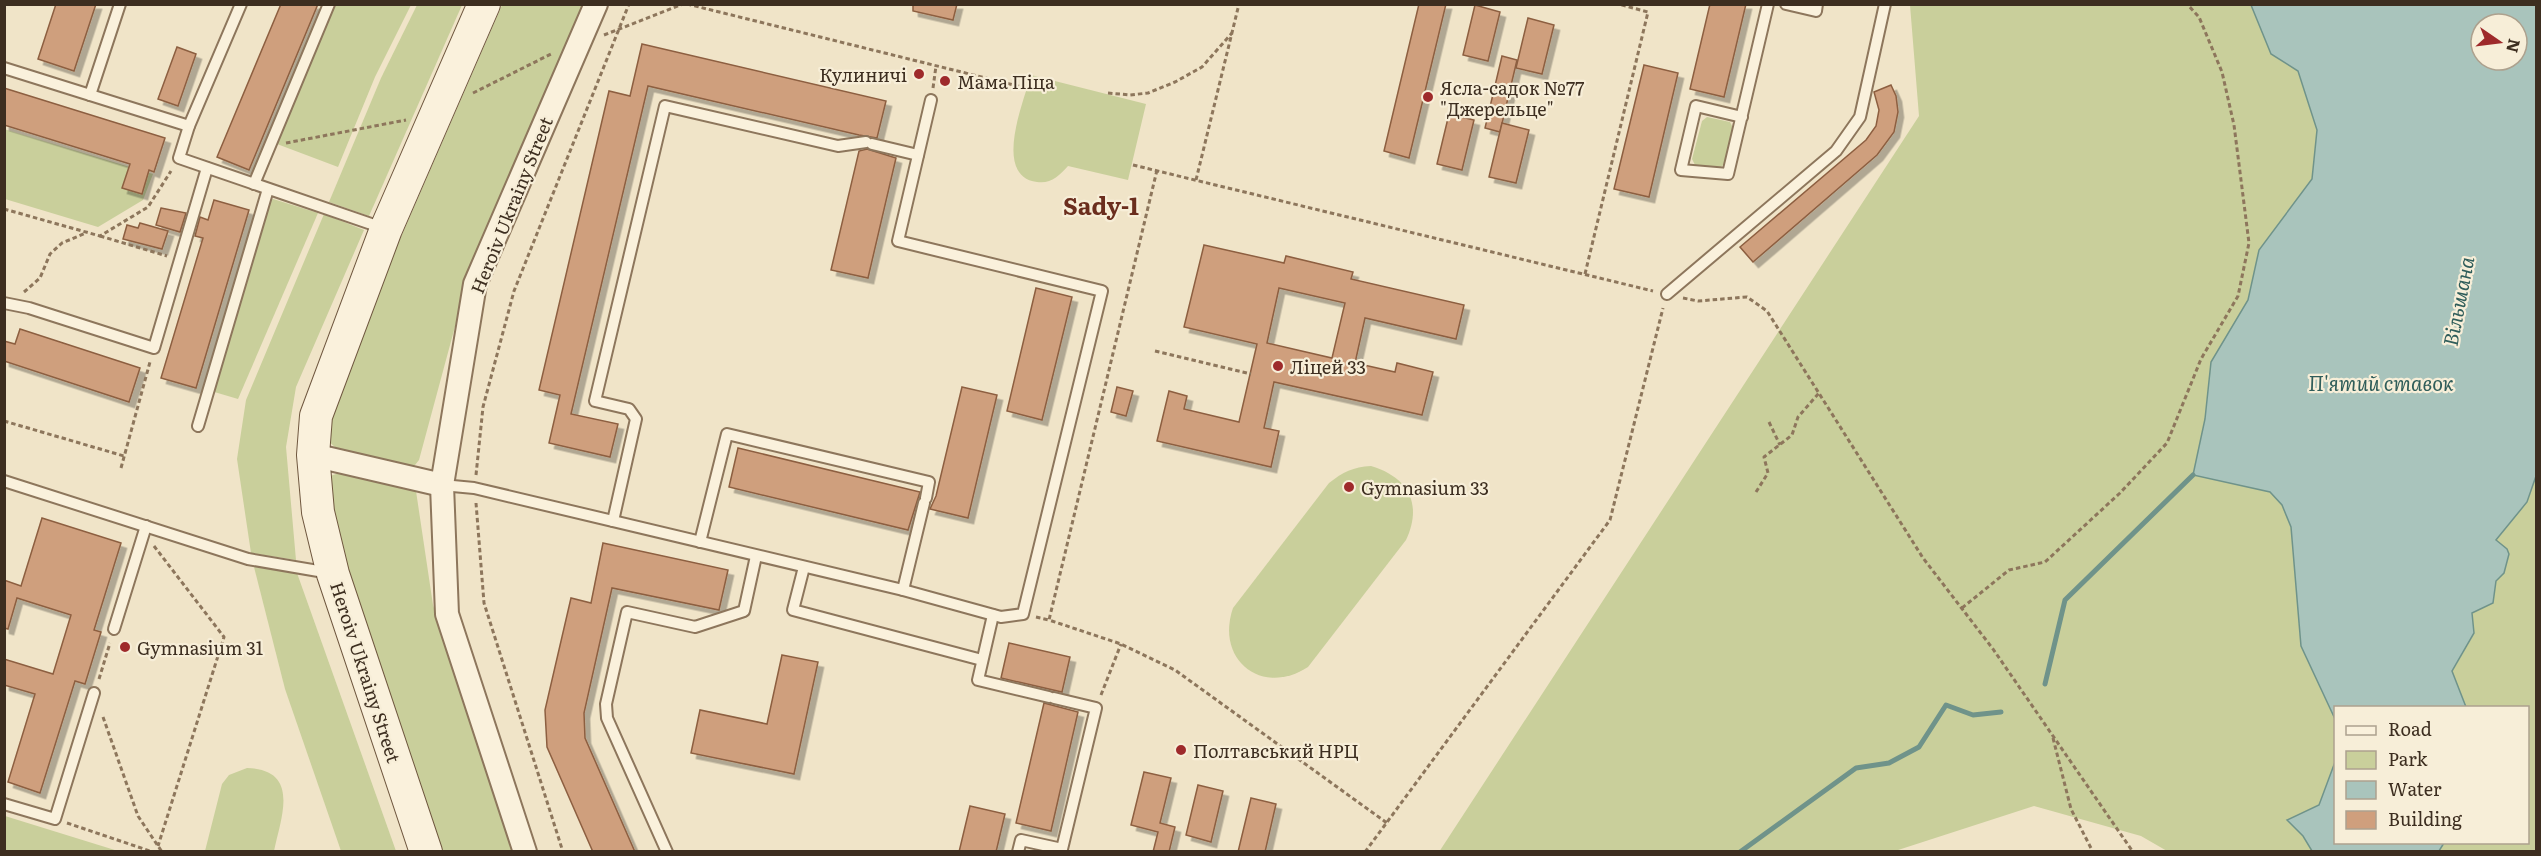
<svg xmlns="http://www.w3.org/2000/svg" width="2541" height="856" viewBox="0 0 2541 856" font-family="Literata,serif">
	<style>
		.green { fill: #c9cf9b }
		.water { fill: #a9c4bc; stroke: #6f938a; stroke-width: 1.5; fill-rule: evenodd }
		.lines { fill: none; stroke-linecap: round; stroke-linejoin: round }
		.stream { stroke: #6f938a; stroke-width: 5 }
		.building { fill: #cf9f7d; stroke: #8d5f41; stroke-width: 1.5; fill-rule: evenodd; filter: url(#shadow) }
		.service-casing { stroke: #8d765c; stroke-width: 14 }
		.minor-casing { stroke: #8d765c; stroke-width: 26 }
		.secondary-casing { stroke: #6f573f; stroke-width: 34 }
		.path { stroke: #8d765c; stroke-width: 3; stroke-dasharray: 4.5 3; stroke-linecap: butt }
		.service { stroke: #faf1dc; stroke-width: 10 }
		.minor { stroke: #faf1dc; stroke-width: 22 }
		.secondary { stroke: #faf1dc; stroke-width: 32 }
		.poi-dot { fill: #9e2a2b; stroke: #f7eed8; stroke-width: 2 }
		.labels { text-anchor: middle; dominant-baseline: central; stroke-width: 4.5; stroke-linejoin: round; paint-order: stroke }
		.poi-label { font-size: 18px; fill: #3d2e20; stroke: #f7eed8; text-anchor: start }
		.street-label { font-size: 18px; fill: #3d2e20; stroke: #f7eed8 }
		.water-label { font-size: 20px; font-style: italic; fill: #2f5d5a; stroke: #f7eed8 }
		.district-label { font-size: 24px; font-weight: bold; fill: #6b2e1e; stroke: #f7eed8 }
	</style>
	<defs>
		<filter id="shadow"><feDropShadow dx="5.5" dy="5.5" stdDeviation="0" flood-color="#0004"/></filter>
	</defs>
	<rect width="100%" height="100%" fill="#f0e4c8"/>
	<g class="green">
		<path d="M 335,5 L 411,5 L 375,77 L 338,167 L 277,144 Z"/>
		<path d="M 417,5 L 462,5 L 369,216 L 329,202 L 381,78 Z"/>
		<path d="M 502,5 L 583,5 L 470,271 L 419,460 L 415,465 L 408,467 L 336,448 L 327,440 L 336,386 Z"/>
		<path d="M 1910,5 L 2251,5 L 2271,54 L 2298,71 L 2317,130 L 2312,179 L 2259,250 L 2248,300 L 2211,362 L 2205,419 L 2193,475 L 2270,492 L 2282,505 L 2291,527 L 2301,646 L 2335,719 L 2335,762 L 2319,805 L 2303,836 L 2313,851 L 2167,851 L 2141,836 L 2034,806 L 1895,851 L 1439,852 L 1919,116 Z"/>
		<path d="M 1031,75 L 1146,104 L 1128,180 L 1068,166 C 1059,176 1051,184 1037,182 C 992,176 1024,101 1031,75 Z"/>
		<path d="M 1707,117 L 1730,122 L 1733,128 L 1724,164 L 1721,167 L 1695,165 L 1692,159 L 1702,121 Z"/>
		<path d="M 4,129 L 153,174 L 143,200 L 98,227 L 5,199 Z"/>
		<path d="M 270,198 L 318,213 L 238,399 L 211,391 Z"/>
		<path d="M 324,214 L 364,230 L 296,387 L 286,447 L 296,560 L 251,553 L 237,459 L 246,400 Z"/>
		<path d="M 1371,466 C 1408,477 1423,504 1406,540 L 1308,667 C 1262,697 1215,660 1233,608 L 1329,483 C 1343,472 1353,467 1371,466 Z"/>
		<path d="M 339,473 L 412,487 L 416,491 L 433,605 L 513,851 L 434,851 L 325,498 L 330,476 Z"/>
		<path d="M 2536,476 L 2536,851 L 2439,852 L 2444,843 L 2528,842 L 2528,708 L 2466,707 L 2452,672 L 2474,634 L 2472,613 L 2493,603 L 2496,581 L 2507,549 L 2496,541 L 2527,502 Z"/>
		<path d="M 254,567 L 297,573 L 396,851 L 341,851 L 285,689 Z"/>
		<path d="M 247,768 C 301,770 281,817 274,851 L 205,851 L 222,784 L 229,775 Z"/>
		<path d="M 5,816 L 118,851 L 5,851 Z"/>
	</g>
	<g class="water">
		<path d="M 2251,5 L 2536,5 L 2536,476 L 2527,502 L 2496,540 L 2507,549 L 2509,554 L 2504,573 L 2496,581 L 2493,603 L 2472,613 L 2474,633 L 2452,671 L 2466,707 L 2336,708 L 2335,719 L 2301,646 L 2291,527 L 2282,505 L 2270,492 L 2193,475 L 2205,419 L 2211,362 L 2248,300 L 2259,250 L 2312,179 L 2317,130 L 2298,71 L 2271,54 ZM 2481,24 L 2517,24 L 2517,60 L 2481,60 Z"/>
		<path d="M 2335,762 L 2336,842 L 2444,843 L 2439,851 L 2312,851 L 2303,836 L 2287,820 L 2319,805 Z"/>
	</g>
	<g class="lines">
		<g class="stream">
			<path d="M 2045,684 L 2065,600 L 2193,475"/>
			<path d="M 1740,852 L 1856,768 L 1889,763 L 1919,747 L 1946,705 L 1973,715 L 2001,712"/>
		</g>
	</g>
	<g class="building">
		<path d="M 56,4 L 96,4 L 74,71 L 38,59 Z"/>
		<path d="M 281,4 L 318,4 L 249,170 L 217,157 Z"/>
		<path d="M 913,4 L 957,4 L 953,20 L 913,11 Z"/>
		<path d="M 1419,4 L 1446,4 L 1409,158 L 1384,151 Z"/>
		<path d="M 1710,4 L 1746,4 L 1724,97 L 1690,89 Z"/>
		<path d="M 1475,5 L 1500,12 L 1488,61 L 1463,55 Z"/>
		<path d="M 1528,18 L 1554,25 L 1542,74 L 1516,68 Z"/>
		<path d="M 642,44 L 886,101 L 877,138 L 859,135 L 648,86 L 571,414 L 618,424 L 610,457 L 549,443 L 560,395 L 539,390 L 609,91 L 630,96 Z"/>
		<path d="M 177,47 L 196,54 L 178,106 L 158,99 Z"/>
		<path d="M 1502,56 L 1517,60 L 1500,132 L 1485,128 Z"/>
		<path d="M 1644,65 L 1678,73 L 1649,197 L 1614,189 Z"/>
		<path d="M 1891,85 L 1896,96 L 1898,112 L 1894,132 L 1877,155 L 1753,262 L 1740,247 L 1866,140 L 1876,126 L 1879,110 L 1874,92 Z"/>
		<path d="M 4,88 L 165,138 L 154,172 L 149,170 L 142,194 L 122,188 L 130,164 L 4,125 Z"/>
		<path d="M 1449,114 L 1474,120 L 1462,170 L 1437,164 Z"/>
		<path d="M 1502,123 L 1529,130 L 1516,183 L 1489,177 Z"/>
		<path d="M 867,149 L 896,158 L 868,278 L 831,270 L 859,151 Z"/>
		<path d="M 214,200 L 249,210 L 196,388 L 161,378 L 203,238 L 195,236 L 200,217 L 208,220 Z"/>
		<path d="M 161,208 L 186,213 L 180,232 L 156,225 Z"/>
		<path d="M 140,223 L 168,231 L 162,249 L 123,239 L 127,225 L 138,228 Z"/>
		<path d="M 1204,245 L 1284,263 L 1286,256 L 1353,272 L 1351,279 L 1464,305 L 1456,339 L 1365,318 L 1355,363 L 1395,372 L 1397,363 L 1433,372 L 1422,415 L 1274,382 L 1264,428 L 1279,431 L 1271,467 L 1157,441 L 1169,391 L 1187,396 L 1184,409 L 1239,422 L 1257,344 L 1184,327 ZM 1279,288 L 1345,303 L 1332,358 L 1267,343 Z"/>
		<path d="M 1036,288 L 1072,297 L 1042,420 L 1007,411 Z"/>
		<path d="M 20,329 L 140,368 L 129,402 L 4,361 L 4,341 L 15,344 Z"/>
		<path d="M 962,387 L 997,395 L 968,518 L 930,509 L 936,496 Z"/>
		<path d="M 1117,387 L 1133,391 L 1126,416 L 1111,412 Z"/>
		<path d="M 738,448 L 920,492 L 908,530 L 729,487 Z"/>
		<path d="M 42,518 L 121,543 L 94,630 L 101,632 L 85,684 L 75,681 L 40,793 L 8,782 L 35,694 L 4,685 L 4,659 L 53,674 L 71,615 L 17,598 L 8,629 L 4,628 L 4,580 L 21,586 Z"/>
		<path d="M 603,543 L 728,570 L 719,610 L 612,588 L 584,713 L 585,738 L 635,852 L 593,852 L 547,747 L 545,710 L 571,598 L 591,603 Z"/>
		<path d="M 1009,643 L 1070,657 L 1062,692 L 1001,678 Z"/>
		<path d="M 782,655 L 818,662 L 794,774 L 691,753 L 700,710 L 767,724 Z"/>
		<path d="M 1044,703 L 1078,712 L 1051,831 L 1016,823 Z"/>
		<path d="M 1144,772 L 1171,778 L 1160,823 L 1175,827 L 1169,852 L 1153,852 L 1158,832 L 1131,825 Z"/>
		<path d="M 1198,785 L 1223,791 L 1211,842 L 1186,835 Z"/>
		<path d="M 1251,798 L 1276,804 L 1265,852 L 1238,852 Z"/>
		<path d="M 970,806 L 1005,814 L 996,852 L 959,852 Z"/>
	</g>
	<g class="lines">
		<g class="service-casing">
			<g id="service">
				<path d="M 241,4 L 189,126 L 179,158 L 383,228"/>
				<path d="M 1786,4 L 1816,11 L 1817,4"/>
				<path d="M 4,68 L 189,126"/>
				<path d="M 90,95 L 120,4"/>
				<path d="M 1742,117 L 1696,106 L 1681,170 L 1728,174 L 1768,4"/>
				<path d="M 872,144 L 918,155"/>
				<path d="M 254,184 L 329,4"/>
				<path d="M 1667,294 L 1836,151 L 1860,117 L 1885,4"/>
				<path d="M 4,303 L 29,308 L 154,348 L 207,168"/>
				<path d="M 198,426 L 268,189"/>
				<path d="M 4,481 L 248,559 L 330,573"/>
				<path d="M 442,485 L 474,488 L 903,590 L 1001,617 L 1023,614 L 1102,291 L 898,241 L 931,100"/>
				<path d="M 613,521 L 636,419 L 629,409 L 595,401 L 665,106 L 838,146 L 866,142"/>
				<path d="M 700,542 L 727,434 L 929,482 L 926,498"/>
				<path d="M 804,567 L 793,610 L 982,660"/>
				<path d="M 903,590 L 924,503"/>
				<path d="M 993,615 L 978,680 L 1049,697"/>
				<path d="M 114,629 L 146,526"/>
				<path d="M 4,804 L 55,819 L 94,693"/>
				<path d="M 667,852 L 607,718 L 606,704 L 627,612 L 695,627 L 744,611 L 756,556"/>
				<path d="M 1018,852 L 1021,840 L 1062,849 L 1096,708 L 1054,698"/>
			</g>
		</g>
		<g class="minor-casing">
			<g id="minor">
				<path d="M 313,455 L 442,485"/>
				<path d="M 525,852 L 447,614 L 442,485 L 475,284 L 596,4"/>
			</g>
		</g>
		<g class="secondary-casing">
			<path id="secondary" d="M 426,852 L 333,574 L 318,512 L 313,455 L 316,416 L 386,229 L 484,4"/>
		</g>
		<g class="path">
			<path d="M 687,4 L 1026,88"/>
			<path d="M 604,35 L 683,4"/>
			<path d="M 933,88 L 936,66"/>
			<path d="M 473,93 L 553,53"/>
			<path d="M 1108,93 L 1130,95 L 1148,93 L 1175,82 L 1202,67 L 1232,33"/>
			<path d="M 286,143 L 406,120"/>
			<path d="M 1133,165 L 1653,291"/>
			<path d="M 1157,170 L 1049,620 L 1121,644 L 1175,670 L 1387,823"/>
			<path d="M 1196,180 L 1239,4"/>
			<path d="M 4,209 L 100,236 L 148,207 L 171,171"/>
			<path d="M 100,236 L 167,256"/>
			<path d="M 1585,274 L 1648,12 L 1618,4"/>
			<path d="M 24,292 L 40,278 L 50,254 L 62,243 L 86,233"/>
			<path d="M 1683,298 L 1698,301 L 1747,297 L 1767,311 L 1923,558 L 1993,649 L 2133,852"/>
			<path d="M 1155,351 L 1251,374"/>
			<path d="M 4,421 L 124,456"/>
			<path d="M 1769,422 L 1780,445"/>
			<path d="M 121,468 L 150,362"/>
			<path d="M 476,475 L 483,407 L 514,291 L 629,4"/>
			<path d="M 1756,492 L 1768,473 L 1764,457 L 1792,435 L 1798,417 L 1819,393"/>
			<path d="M 476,503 L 484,603 L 563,852"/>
			<path d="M 154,546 L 224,637 L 158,846"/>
			<path d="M 1962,608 L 2009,570 L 2045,562 L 2120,493 L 2167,443 L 2201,359 L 2238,296 L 2249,243 L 2234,125 L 2222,72 L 2199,17 L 2187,4"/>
			<path d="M 1036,617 L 1049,620"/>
			<path d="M 99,679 L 110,643"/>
			<path d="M 1101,695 L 1121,644"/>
			<path d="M 103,717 L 138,816 L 162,852"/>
			<path d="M 2053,738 L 2071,809 L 2093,852"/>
			<path d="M 67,823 L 153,852"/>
			<path d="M 1365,852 L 1610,520 L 1663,308"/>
		</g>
		<use href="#service" class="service"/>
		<use href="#minor" class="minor"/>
		<use href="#secondary" class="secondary"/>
	</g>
	<g class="poi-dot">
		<circle cx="919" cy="74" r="6"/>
		<circle cx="945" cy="81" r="6"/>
		<circle cx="1428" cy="97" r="6"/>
		<circle cx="1278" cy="366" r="6"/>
		<circle cx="1349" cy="487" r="6"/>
		<circle cx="125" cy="647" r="6"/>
		<circle cx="1181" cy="750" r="6"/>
	</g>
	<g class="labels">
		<g class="poi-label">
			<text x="907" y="74" text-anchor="end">Кулиничі</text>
			<text x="957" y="81">Мама Піца</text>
			<text x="1440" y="87">Ясла-садок №77<tspan x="1440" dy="21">"Джерельце"</tspan></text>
			<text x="1290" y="366">Ліцей 33</text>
			<text x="1361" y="487">Gymnasium 33</text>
			<text x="137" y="647">Gymnasium 31</text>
			<text x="1193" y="750">Полтавський НРЦ</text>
		</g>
		<g class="street-label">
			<text transform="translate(511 205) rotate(-68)">Heroiv Ukrainy Street</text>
			<text transform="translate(366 672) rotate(72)">Heroiv Ukrainy Street</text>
		</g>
		<g class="water-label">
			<text transform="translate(2457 301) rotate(-79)">Вільшана</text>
			<text x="2381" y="382">П'ятий ставок</text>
		</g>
		<g class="district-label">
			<text x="1101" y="204">Sady-1</text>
		</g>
	</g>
	<rect width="2541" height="856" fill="none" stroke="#3d2e20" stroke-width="12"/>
	<rect x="2334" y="706" width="195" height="138" fill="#f7eed8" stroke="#ada18e" stroke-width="1.5"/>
	<rect x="2346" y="726" width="30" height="9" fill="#faf1dc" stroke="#ada18e" stroke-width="1.5"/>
	<text x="2388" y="736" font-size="18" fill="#3d2e20">Road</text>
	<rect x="2346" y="751" width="30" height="18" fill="#c9cf9b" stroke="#ada18e" stroke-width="1.5"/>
	<text x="2388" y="766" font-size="18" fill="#3d2e20">Park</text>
	<rect x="2346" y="781" width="30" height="18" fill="#a9c4bc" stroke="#ada18e" stroke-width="1.5"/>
	<text x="2388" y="796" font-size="18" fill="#3d2e20">Water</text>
	<rect x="2346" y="811" width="30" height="18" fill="#cf9f7d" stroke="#ada18e" stroke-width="1.5"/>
	<text x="2388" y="826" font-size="18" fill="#3d2e20">Building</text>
	<g transform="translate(2499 42) rotate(104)"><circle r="28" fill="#f7eed8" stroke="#ada18e" stroke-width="1.5"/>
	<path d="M0-4.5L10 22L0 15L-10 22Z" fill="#9e2a2b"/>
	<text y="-9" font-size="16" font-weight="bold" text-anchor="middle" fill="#3d2e20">N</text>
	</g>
</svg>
